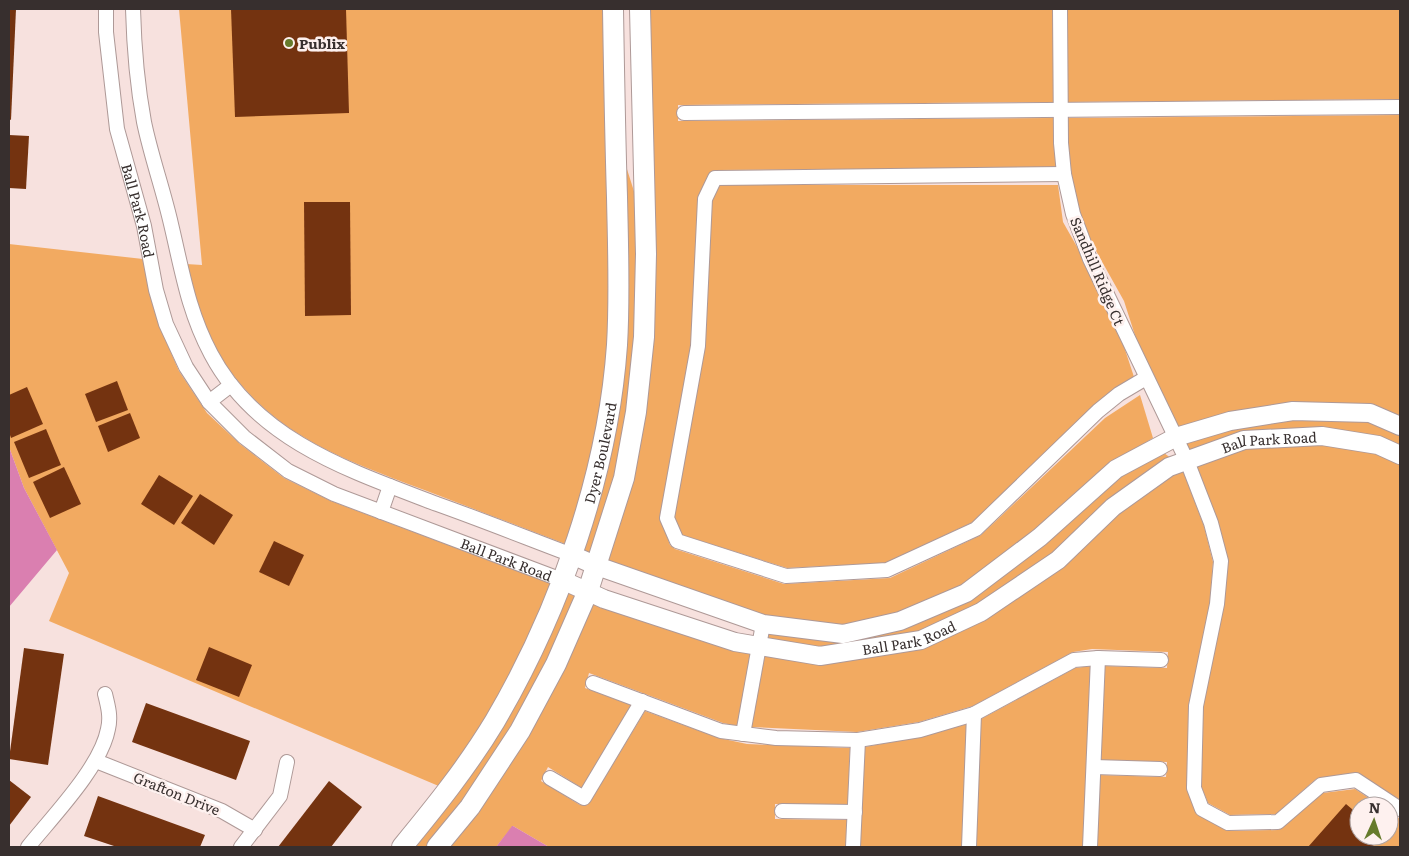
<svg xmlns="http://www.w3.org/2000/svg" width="1409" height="856" viewBox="0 0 1409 856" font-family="Literata,serif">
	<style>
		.green { fill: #f2aa61 }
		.water { fill: #da7fb0 }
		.building { fill: #743310 }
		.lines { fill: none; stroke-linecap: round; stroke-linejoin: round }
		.minor-casing { stroke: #ae9997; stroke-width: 16 }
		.tertiary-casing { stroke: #ae9997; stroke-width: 20 }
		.secondary-casing { stroke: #ae9997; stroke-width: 22 }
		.minor { stroke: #fff; stroke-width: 14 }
		.tertiary { stroke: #fff; stroke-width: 18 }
		.secondary { stroke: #fff; stroke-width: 20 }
		.poi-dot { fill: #667b2c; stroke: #fef1ef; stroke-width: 2 }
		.labels { text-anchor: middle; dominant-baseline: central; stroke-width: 5; stroke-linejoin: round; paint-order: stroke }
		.poi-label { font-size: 14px; font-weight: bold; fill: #372f2e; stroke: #fef1ef; text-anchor: start }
		.street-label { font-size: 14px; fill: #372f2e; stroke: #fef1ef }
	</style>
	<rect width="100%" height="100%" fill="#f7e1de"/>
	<g class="green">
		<path d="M 179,9 L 606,9 L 610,345 L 601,410 L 586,487 L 568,545 C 521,527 474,509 427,491 C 354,463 288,442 237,380 C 209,346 197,305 186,264 L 202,265 Z"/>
		<path d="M 647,9 L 1053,9 L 1054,102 L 678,105 L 678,121 L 1054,118 L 1057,169 L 716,170 L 709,174 L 698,199 L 691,345 L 660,516 L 670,545 L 675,549 L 784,584 L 890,578 L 981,535 L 1105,418 L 1140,395 L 1153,438 L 1112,463 L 1036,531 L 963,586 L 899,613 L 842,626 L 765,616 L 606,561 L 631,481 Z"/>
		<path d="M 1067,9 L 1400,9 L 1400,99 L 1068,102 Z"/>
		<path d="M 1400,115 L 1400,418 L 1299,402 L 1287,403 L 1166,432 L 1124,301 L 1076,215 L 1068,142 L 1068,118 Z"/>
		<path d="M 626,166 L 638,204 L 637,337 L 618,476 L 593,556 L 581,550 L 599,491 Z"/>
		<path d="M 720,185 L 1058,185 L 1063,222 L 1111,307 L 1135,380 L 1097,405 L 973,522 L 886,563 L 787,568 L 682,535 L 674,517 L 705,347 L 712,201 Z"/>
		<path d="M 9,244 L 143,259 L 160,327 L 179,371 L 207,413 L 240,444 L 284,478 L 331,501 L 552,584 L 524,650 L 489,717 L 441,787 L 49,621 L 69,573 L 24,488 L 9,447 Z"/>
		<path d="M 1293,418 L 1369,421 L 1400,434 L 1400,446 L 1380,438 L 1188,452 L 1179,445 L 1232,429 Z"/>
		<path d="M 1321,444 L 1376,453 L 1400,463 L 1400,800 L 1356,773 L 1316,779 L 1276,814 L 1230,815 L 1208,803 L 1201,786 L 1203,707 L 1223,606 L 1227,562 L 1217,520 L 1196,466 L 1245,448 Z"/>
		<path d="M 1161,451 L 1171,458 L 1054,554 L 978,605 L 919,632 L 820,648 L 768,639 L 769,633 L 837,641 L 837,643 L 848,642 L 849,640 L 903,628 L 1120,475 Z"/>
		<path d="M 1183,471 L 1204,526 L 1213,562 L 1210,603 L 1189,706 L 1187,787 L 1196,812 L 1228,831 L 1278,830 L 1323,793 L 1355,789 L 1381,806 L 1359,806 L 1359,836 L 1389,836 L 1389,811 L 1400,819 L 1400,847 L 1097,847 L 1100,775 L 1166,777 L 1167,762 L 1101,760 L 1105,666 L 1167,668 L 1168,652 L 1092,649 L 1073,652 L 973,706 L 919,722 L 857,732 L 751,727 L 765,655 L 924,647 L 1172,475 Z"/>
		<path d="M 565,590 L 578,596 L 514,727 L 464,802 L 428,847 L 411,847 Z"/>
		<path d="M 592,602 L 751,653 L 737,726 L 723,723 L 589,673 L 585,688 L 631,705 L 582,788 L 548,767 L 541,781 L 580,805 L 590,802 L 645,711 L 719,738 L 747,744 L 850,748 L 848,804 L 775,804 L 775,819 L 847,820 L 846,847 L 549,847 L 513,826 L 496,847 L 447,847 Z"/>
		<path d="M 1091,666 L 1083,847 L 976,847 L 981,719 L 1075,668 Z"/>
		<path d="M 967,724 L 962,847 L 860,847 L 864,747 L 921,737 Z"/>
	</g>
	<g class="water">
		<path d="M 9,447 L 24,488 L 57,550 L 9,607 Z"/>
		<path d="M 512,826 L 513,826 L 549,847 L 496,847 Z"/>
	</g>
	<g class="building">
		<path d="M 9,9 L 16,9 L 11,120 L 9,119 Z"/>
		<path d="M 231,9 L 346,9 L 349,113 L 235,117 Z"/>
		<path d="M 9,135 L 29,136 L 26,189 L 9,188 Z"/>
		<path d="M 304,202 L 350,202 L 351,315 L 305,316 Z"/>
		<path d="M 117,381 L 128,410 L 96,422 L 85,394 Z"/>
		<path d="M 27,387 L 43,424 L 11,438 L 9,432 L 9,395 Z"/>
		<path d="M 130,413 L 140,438 L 108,452 L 98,426 Z"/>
		<path d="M 46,429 L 61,465 L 29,478 L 14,442 Z"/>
		<path d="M 64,467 L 81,504 L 50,518 L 33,482 Z"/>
		<path d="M 159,475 L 193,496 L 174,525 L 141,504 Z"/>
		<path d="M 200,494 L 233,515 L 214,545 L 181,523 Z"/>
		<path d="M 274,541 L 304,555 L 289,586 L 259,572 Z"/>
		<path d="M 209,647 L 252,665 L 239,697 L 196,680 Z"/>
		<path d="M 24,648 L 64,654 L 48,765 L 9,759 Z"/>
		<path d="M 146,703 L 250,741 L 236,780 L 132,742 Z"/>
		<path d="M 9,780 L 31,797 L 9,826 Z"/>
		<path d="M 329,781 L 362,807 L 331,847 L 278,847 Z"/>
		<path d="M 98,796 L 205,835 L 200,847 L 117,847 L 84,836 Z"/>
		<path d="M 1346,804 L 1359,815 L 1359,836 L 1382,836 L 1372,847 L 1308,847 Z"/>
	</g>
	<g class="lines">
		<g class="minor-casing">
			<g id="minor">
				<path id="s1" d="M 106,9 L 106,32 L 117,129 L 144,226 L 156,290 L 166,324 L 186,367 L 209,402 L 244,437 L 288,471 L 334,494 L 562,580"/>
				<path d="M 133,9 C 134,47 137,84 144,122 C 151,156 163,189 171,224 C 182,270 188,311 211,354 C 257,441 351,471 437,504 C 482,520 527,538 572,555"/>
				<path d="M 1060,9 L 1061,143 L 1064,174 L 1073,214 L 1090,259 L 1187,461 L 1211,523 L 1221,561 L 1217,604 L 1196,706 L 1194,788 L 1202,809 L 1228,823 L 1278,822 L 1321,785 L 1356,780 L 1400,809"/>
				<path d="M 684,113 L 1400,107"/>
				<path d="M 1064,174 L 715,178 L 705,199 L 698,346 L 667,518 L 677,541 L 786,576 L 887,570 L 976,529 L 1098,411 L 1119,394 L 1146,378"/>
				<path d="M 209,402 L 231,385"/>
				<path d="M 381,512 L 390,486"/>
				<path d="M 593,683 L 721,731 L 776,738 L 858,740 L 920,730 L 974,714 L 1074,660 L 1098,658 L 1161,660"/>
				<path d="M 743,734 L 763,624"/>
				<path d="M 96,761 L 222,811 L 255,830"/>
				<path d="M 1094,767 L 1160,769"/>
				<path d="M 550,778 L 584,798 L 642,701"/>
				<path d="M 782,811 L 855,812"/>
				<path d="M 28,847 C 52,817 101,767 108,729 C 111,717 108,706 105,694"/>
				<path d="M 241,847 L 280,796 L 287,762"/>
				<path d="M 853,847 L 858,740"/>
				<path d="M 969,847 L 974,714"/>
				<path d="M 1090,847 L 1098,658"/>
			</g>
		</g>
		<g class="tertiary-casing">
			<g id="tertiary">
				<path d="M 572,555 L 597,566 L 763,624 L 843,634 L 900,621 L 966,593 L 1040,537 L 1116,469 L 1176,437 L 1230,421 L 1293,411 L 1370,413 L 1400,426"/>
				<path id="s2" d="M 562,580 L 604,599 L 735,642 L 820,656 L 921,640 L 981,612 L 1058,560 L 1113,507 L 1169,467 L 1244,440 L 1322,436 L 1378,445 L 1400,455"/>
			</g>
		</g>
		<g class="secondary-casing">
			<g id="secondary">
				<path id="s3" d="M 402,847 C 435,807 468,766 495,721 C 560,610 608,474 617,345 C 620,296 618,246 617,197 C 615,134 614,71 613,9"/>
				<path d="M 437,847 L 470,807 L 520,731 L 556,664 L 588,591 L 624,478 L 636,412 L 644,337 L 646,254 L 640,9"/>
			</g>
		</g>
		<use href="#minor" class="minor"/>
		<use href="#tertiary" class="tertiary"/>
		<use href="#secondary" class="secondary"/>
	</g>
	<circle class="poi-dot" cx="289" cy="43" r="5"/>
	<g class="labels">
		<g class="poi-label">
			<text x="299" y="43">Publix</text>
		</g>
		<g class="street-label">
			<text stroke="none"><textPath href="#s1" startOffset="205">Ball Park Road</textPath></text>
			<text transform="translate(1098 271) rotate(67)">Sandhill Ridge Ct</text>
			<text stroke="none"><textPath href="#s2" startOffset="781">Ball Park Road</textPath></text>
			<text stroke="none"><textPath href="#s3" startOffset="446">Dyer Boulevard</textPath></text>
			<text stroke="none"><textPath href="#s1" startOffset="752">Ball Park Road</textPath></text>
			<text stroke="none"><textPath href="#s2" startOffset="361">Ball Park Road</textPath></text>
			<text transform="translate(177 793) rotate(22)">Grafton Drive</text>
		</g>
	</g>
	<rect width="1409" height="856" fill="none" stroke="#372f2e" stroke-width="20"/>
	<g transform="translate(1374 821) rotate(3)"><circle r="24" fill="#fef1ef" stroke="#aea3a2"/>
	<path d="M0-4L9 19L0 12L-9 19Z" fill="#667b2c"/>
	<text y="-8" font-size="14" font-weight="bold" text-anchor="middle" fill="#372f2e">N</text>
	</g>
</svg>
